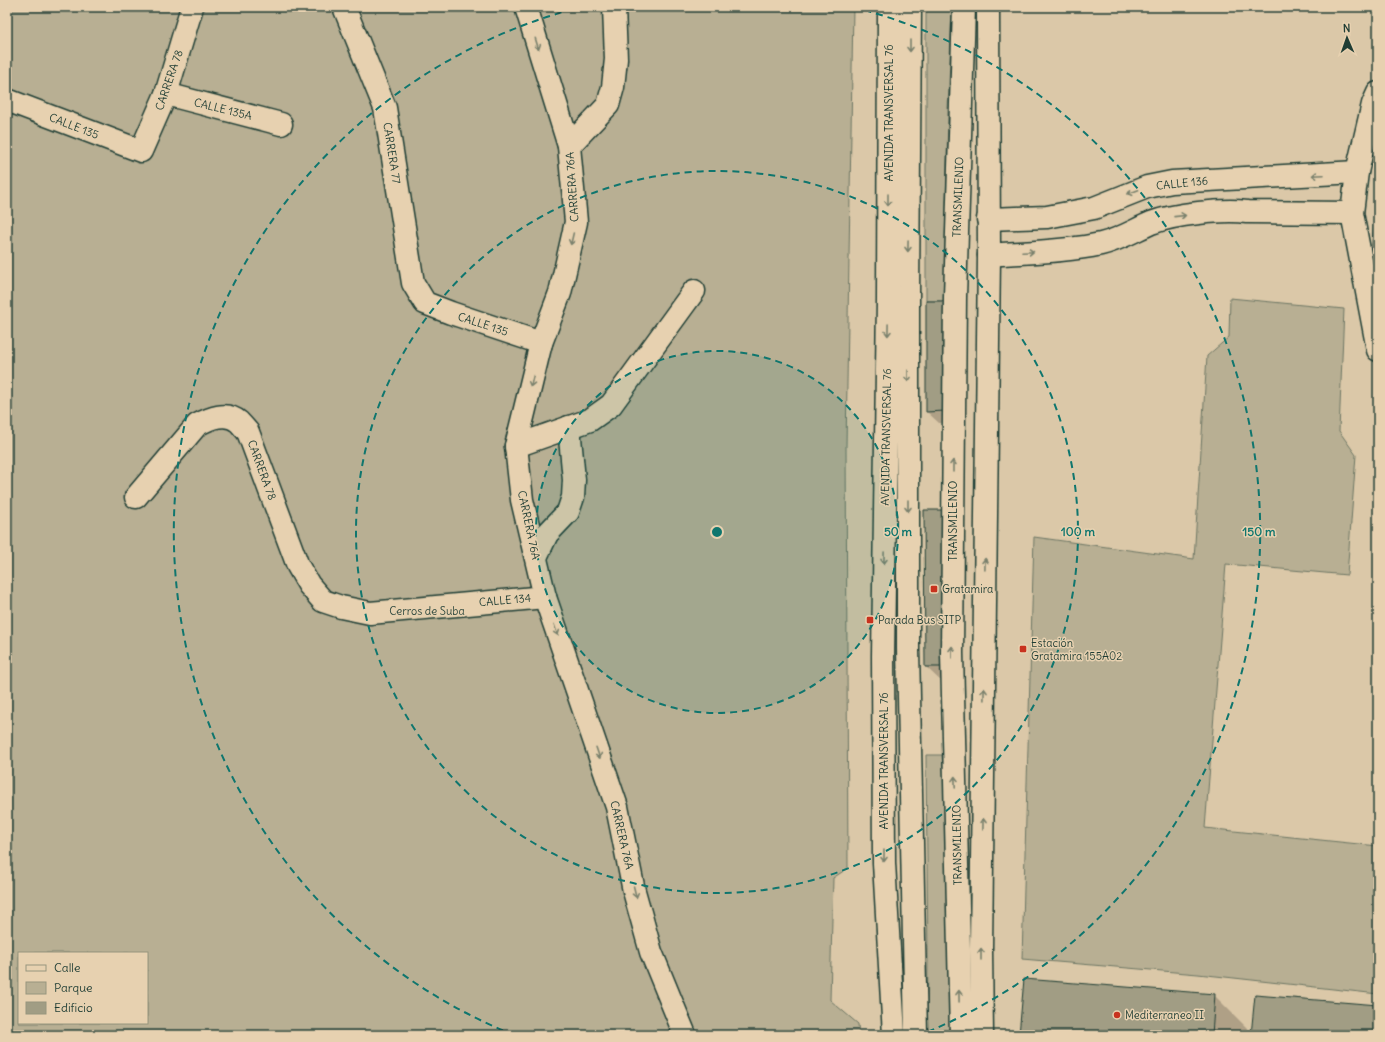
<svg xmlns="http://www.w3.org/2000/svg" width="1385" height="1042" viewBox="0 0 1385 1042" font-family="Delius,sans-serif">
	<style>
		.green { fill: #b8af93; stroke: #6c7664; fill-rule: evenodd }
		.shadow { fill: #0003 }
		.building { fill: #a19d84; stroke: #1f3d34 }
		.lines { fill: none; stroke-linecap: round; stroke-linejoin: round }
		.minor-casing { stroke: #1f3d34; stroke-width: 25 }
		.major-casing { stroke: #1f3d34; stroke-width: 25 }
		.minor { stroke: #e7d1b0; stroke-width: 22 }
		.major { stroke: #e7d1b0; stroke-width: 22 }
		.oneway { stroke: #79806c }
		.ring { fill: none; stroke: #0f766e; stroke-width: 2; stroke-dasharray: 7 5 }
		.poi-dot { fill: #c8321e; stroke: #e7d1b0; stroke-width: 1.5 }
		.labels { text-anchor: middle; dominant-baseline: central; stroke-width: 3; stroke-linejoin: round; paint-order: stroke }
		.street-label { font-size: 11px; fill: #1f3d34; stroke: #e7d1b0 }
		.poi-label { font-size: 11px; fill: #1f3d34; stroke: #e7d1b0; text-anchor: start }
		.park-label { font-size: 11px; fill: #2e483e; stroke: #e7d1b0 }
		.centre { fill: #0f766e; stroke: #e7d1b0; stroke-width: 2 }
		.ring-label { font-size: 12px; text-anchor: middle; font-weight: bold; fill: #0f766e; stroke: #e7d1b0; stroke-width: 3; stroke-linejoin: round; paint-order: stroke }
	</style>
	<rect width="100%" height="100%" fill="#dbc8a8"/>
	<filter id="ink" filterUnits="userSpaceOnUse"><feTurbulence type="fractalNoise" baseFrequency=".025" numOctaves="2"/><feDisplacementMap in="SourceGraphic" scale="8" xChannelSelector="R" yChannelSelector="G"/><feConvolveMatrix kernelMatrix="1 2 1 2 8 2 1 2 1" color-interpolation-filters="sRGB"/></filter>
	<g filter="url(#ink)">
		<g class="green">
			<path d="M 7,7 L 853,7 L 846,446 L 848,868 L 833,878 L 830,1000 L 858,1024 L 859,1035 L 7,1035 ZM 19,953 L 147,953 L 147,1023 L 19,1023 Z"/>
			<path d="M 926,7 L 952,7 L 948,108 L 944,301 L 926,301 Z"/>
			<path d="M 1378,186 L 1378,260 L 1370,260 Z"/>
			<path d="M 1230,298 L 1344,309 L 1339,431 L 1356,455 L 1347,575 L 1226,564 L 1205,828 L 1378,846 L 1378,861 L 1375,871 L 1378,877 L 1378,994 L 1198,974 L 1022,959 L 1034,537 L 1194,559 L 1207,356 L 1229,337 Z"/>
			<path d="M 926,755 L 942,755 L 955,937 L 959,1035 L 927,1035 L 928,962 Z"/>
		</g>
		<g class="shadow">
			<path d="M 944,302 L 956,423 L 939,423 L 927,412 Z"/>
			<path d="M 925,511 L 944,684 L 926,667 Z"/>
			<path d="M 1214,995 L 1247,1028 L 1246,1035 L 1020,1035 Z"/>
		</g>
		<g class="building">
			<path d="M 926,301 L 944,301 L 945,411 L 926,412 Z"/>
			<path d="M 924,510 L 943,510 L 944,667 L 925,667 Z"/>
			<path d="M 1024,979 L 1215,994 L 1212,1035 L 1019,1035 Z"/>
			<path d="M 1255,995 L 1378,1005 L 1378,1035 L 1251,1035 Z"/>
		</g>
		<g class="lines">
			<g class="minor-casing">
				<g id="minor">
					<path d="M 344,7 L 385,108 L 413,283 L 425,303 L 451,313 L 541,343"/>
					<path d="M 526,7 L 569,146 L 576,222 L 560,293 L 541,343 L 516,446 L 522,500 L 545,597 L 617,807 L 634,891 L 651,952 L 685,1035"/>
					<path d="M 910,7 L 908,299 L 908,649 L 916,1035"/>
					<path d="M 1378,93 L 1373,104 L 1357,172 L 1352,213 L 1378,350"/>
					<path d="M 166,94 L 281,124"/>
					<path d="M 7,100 L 141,151 L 166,94 L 192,7"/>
					<path d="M 569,146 L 608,105 L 613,87 L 616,59 L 614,7"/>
					<path d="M 988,219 L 1047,217 L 1094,208 L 1147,187 L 1172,182 L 1357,172"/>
					<path d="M 989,255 C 1026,252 1064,252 1101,244 C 1119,240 1135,230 1151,223 C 1174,214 1223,209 1247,212 L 1352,213"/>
					<path d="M 516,446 L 590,420 L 611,405 L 694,291"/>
					<path d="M 136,497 L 197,425 C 210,418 226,411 239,422 C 242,425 245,429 248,432 L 298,566 L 309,585 L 323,601 L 341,607 L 370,613 L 545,597"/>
					<path d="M 536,557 L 547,534 L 568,512 L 573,497 L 574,480 L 569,427"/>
					<path d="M 961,1035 L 952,653 L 955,297 L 964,7"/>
				</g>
			</g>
			<g class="major-casing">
				<g id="major">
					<path d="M 889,7 L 888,299 L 883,656 L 884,863 L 894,1035"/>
					<path d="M 982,1035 L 981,949 L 989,255 L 988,7"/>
				</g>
			</g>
			<use href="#minor" class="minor"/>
			<use href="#major" class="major"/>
		</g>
		<defs><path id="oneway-shaft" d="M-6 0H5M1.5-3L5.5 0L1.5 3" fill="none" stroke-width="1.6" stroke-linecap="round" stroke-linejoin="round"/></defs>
		<g class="oneway">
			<use href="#oneway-shaft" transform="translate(537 44) rotate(73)"/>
			<use href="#oneway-shaft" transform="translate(910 46) rotate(90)"/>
			<use href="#oneway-shaft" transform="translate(1318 175) rotate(177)"/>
			<use href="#oneway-shaft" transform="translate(1133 192) rotate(159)"/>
			<use href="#oneway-shaft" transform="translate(888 200) rotate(90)"/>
			<use href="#oneway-shaft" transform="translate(1180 216) rotate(-6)"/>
			<use href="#oneway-shaft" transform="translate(572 239) rotate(103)"/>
			<use href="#oneway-shaft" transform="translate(908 246) rotate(91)"/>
			<use href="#oneway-shaft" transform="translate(1028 252) rotate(-3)"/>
			<use href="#oneway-shaft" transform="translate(888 330) rotate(91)"/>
			<use href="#oneway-shaft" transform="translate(908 376) rotate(90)"/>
			<use href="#oneway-shaft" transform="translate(532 381) rotate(104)"/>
			<use href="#oneway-shaft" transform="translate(953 466) rotate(-90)"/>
			<use href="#oneway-shaft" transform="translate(908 506) rotate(90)"/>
			<use href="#oneway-shaft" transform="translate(884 558) rotate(91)"/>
			<use href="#oneway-shaft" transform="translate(985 564) rotate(-89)"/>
			<use href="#oneway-shaft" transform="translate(556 630) rotate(71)"/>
			<use href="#oneway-shaft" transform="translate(952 652) rotate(-90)"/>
			<use href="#oneway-shaft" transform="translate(984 694) rotate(-89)"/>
			<use href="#oneway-shaft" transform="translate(598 753) rotate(71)"/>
			<use href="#oneway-shaft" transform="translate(955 782) rotate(-92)"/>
			<use href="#oneway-shaft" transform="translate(983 824) rotate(-89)"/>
			<use href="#oneway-shaft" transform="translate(884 856) rotate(90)"/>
			<use href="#oneway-shaft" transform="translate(635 892) rotate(76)"/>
			<use href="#oneway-shaft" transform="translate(981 954) rotate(-90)"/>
			<use href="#oneway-shaft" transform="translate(959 996) rotate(-91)"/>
		</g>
	</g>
	<circle cx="717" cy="532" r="181" fill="#0f766e" fill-opacity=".12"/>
	<g class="ring">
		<circle cx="717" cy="532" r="181"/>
		<circle cx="717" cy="532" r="361"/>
		<path d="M514 1035A542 542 0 0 1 581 7M853 7A542 542 0 0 1 920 1035"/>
	</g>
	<g class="poi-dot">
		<rect x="930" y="585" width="8" height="8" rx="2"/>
		<rect x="866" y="616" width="8" height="8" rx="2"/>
		<rect x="1019" y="645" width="8" height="8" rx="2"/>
		<circle cx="1117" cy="1015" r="4"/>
	</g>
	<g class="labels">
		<g class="street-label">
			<text transform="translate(169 80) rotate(-71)">CARRERA 78</text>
			<text transform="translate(223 109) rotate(14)">CALLE 135A</text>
			<text transform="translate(889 113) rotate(-90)">AVENIDA TRANSVERSAL 76</text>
			<text transform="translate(74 126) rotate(21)">CALLE 135</text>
			<text transform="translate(392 153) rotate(81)">CARRERA 77</text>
			<text transform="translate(1182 183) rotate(-6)">CALLE 136</text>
			<text transform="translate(572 187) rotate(-94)">CARRERA 76A</text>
			<text transform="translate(958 197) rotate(-88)">TRANSMILENIO</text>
			<text transform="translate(483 324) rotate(18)">CALLE 135</text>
			<text transform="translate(886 437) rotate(-89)">AVENIDA TRANSVERSAL 76</text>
			<text transform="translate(262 470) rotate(70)">CARRERA 78</text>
			<text transform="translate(953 521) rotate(-90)">TRANSMILENIO</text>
			<text transform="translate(529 525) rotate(78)">CARRERA 76A</text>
			<text transform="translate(505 600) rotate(-5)">CALLE 134</text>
			<text transform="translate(884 761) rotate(-90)">AVENIDA TRANSVERSAL 76</text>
			<text transform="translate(622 835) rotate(77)">CARRERA 76A</text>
			<text transform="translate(957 845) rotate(-91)">TRANSMILENIO</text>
		</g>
		<g class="poi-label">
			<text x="942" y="589">Gratamira</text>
			<text x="878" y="620">Parada Bus SITP</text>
			<text x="1031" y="643">Estación<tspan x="1031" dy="13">Gratamira 155A02</tspan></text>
			<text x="1125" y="1015">Mediterraneo II</text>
		</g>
		<g class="park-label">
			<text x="427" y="611">Cerros de Suba</text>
		</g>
	</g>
	<circle cx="717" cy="532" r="6" class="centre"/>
	<g class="ring-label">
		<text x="898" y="536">50 m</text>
		<text x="1078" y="536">100 m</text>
		<text x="1259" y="536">150 m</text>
	</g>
	<rect width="1385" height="1042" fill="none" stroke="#e7d1b0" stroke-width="24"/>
	<rect x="12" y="12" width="1361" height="1018" fill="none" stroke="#1f3d34" stroke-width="1.5" filter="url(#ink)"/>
	<rect x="18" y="952" width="130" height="72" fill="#e7d1b0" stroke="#97967e"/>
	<rect x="26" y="965" width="20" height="6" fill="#e7d1b0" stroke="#97967e"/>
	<text x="54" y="972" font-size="12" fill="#1f3d34">Calle</text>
	<rect x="26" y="982" width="20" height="12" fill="#b8af93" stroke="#97967e"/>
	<text x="54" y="992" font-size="12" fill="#1f3d34">Parque</text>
	<rect x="26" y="1002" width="20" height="12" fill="#a19d84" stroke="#97967e"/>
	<text x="54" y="1012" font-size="12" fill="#1f3d34">Edificio</text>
	<g transform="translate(1347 38) rotate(358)" stroke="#e7d1b0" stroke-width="3" paint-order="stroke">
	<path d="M0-3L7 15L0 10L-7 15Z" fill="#1f3d34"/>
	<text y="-6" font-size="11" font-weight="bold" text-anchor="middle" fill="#1f3d34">N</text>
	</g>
</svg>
